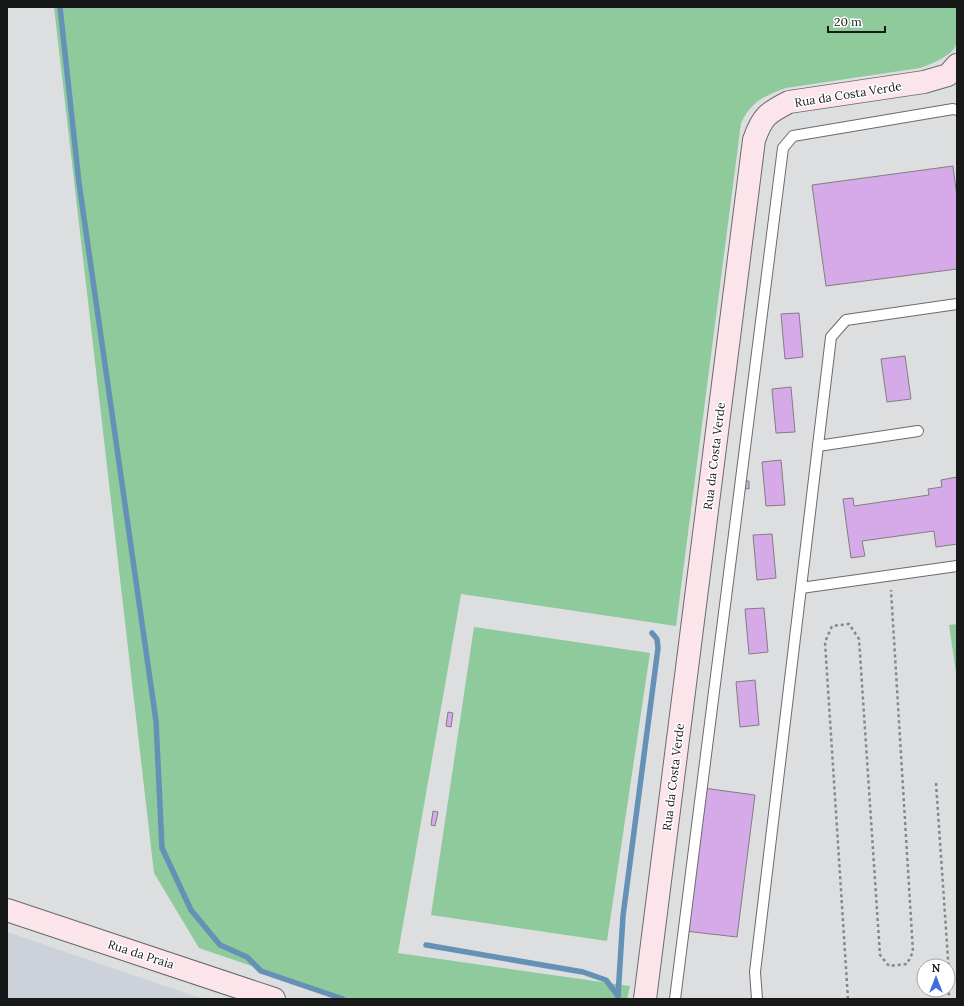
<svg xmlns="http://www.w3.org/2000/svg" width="964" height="1006" viewBox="0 0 964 1006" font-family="Lora,serif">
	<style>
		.built { fill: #cdd1da }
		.green { fill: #8eca9c }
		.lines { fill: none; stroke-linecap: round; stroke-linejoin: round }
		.stream { stroke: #6691b6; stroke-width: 5.5 }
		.building { fill: #d6aae8; stroke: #807f80 }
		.lane-casing { stroke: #6b6b6d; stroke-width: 12 }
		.secondary-casing { stroke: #6b6b6d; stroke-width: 24 }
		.path { stroke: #868788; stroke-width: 2.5; stroke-dasharray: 3 3; stroke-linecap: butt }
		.lane { stroke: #fff; stroke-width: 10 }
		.secondary { stroke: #fbe4ea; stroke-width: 22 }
		.labels { text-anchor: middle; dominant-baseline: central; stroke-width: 3; stroke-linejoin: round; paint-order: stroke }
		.street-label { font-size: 12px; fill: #171818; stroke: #fff }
	</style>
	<rect width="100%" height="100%" fill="#dddee0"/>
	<path class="built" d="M 7,932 L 203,999 L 7,999 Z"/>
	<g class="green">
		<path d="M 54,7 L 957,7 C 957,18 959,31 957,42 C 954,56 931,64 920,68 L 786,88 C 764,96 752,101 741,123 L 676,626 L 461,594 L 398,953 L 630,986 L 627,999 L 349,999 L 199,948 L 154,873 Z"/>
		<path d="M 957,624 L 957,679 L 949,625 Z"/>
		<path d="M 474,627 L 650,653 L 607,941 L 431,915 Z"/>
	</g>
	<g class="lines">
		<g class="stream">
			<path d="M 60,7 L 79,183 L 156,721 L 162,848 L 191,910 L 220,945 L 247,957 L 261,971 L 343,999"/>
			<path d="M 426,945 L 583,972 L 606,980 L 618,996"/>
			<path d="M 618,996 L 623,916 L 658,648 L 657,639 L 652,633"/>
		</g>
	</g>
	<g class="building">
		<path d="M 953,166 L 957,197 L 957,269 L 826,286 L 812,185 Z"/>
		<path d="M 799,313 L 803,357 L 785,359 L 781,314 Z"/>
		<path d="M 905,356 L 911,399 L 887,402 L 881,359 Z"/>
		<path d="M 791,387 L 795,432 L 776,433 L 772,389 Z"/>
		<path d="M 781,460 L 785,505 L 766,506 L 762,462 Z"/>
		<path d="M 957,477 L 957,544 L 936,547 L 934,531 L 862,541 L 865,556 L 851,558 L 843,499 L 853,498 L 854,506 L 929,495 L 928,489 L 942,487 L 941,480 Z"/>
		<path d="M 742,481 L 749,481 L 749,489 L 742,488 Z"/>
		<path d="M 772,534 L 776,578 L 757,580 L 753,535 Z"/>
		<path d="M 764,608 L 768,652 L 749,654 L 745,609 Z"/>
		<path d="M 755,680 L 759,725 L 740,727 L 736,682 Z"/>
		<path d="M 448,712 L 453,713 L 451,727 L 446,726 Z"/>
		<path d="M 703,788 L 755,795 L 737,937 L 685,931 Z"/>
		<path d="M 433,811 L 438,812 L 435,826 L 431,825 Z"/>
	</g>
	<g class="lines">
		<g class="lane-casing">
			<g id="lane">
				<path d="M 818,446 L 918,431"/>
				<path d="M 801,588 L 957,566"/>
				<path d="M 675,999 L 783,148 L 793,136 L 953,109 L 957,110"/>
				<path d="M 757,999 L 755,972 L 831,337 L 846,320 L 957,304"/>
			</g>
		</g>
		<g class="secondary-casing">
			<g id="secondary">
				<path d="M 7,910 L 274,999"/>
				<path d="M 645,999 L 754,140 C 762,117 767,113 789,102 L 924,82 L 948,75 L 957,65"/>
			</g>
		</g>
		<g class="path">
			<path d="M 936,783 L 950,988 L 948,999"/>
			<path d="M 848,999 L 825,642 L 832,626 L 849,624 L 859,639 L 880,955 L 889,966 L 907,964 L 913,952 L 891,590"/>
		</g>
		<use href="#lane" class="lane"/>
		<use href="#secondary" class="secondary"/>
	</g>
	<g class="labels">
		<g class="street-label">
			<text transform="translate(848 94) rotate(-9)">Rua da Costa Verde</text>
			<text transform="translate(714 456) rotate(-83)">Rua da Costa Verde</text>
			<text transform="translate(673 777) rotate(-83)">Rua da Costa Verde</text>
			<text transform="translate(141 954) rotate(18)">Rua da Praia</text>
		</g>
	</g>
	<rect width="964" height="1006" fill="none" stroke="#171818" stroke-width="16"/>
	<g transform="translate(936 978)"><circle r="19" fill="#ffffff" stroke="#a2a3a3"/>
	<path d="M0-3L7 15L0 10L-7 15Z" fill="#426cde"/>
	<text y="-6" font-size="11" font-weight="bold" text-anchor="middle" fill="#171818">N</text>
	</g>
	<path d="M828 26v6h57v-6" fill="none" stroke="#171818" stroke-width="2"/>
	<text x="834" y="26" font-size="12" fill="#171818" stroke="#ffffff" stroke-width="3" paint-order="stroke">20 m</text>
</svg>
